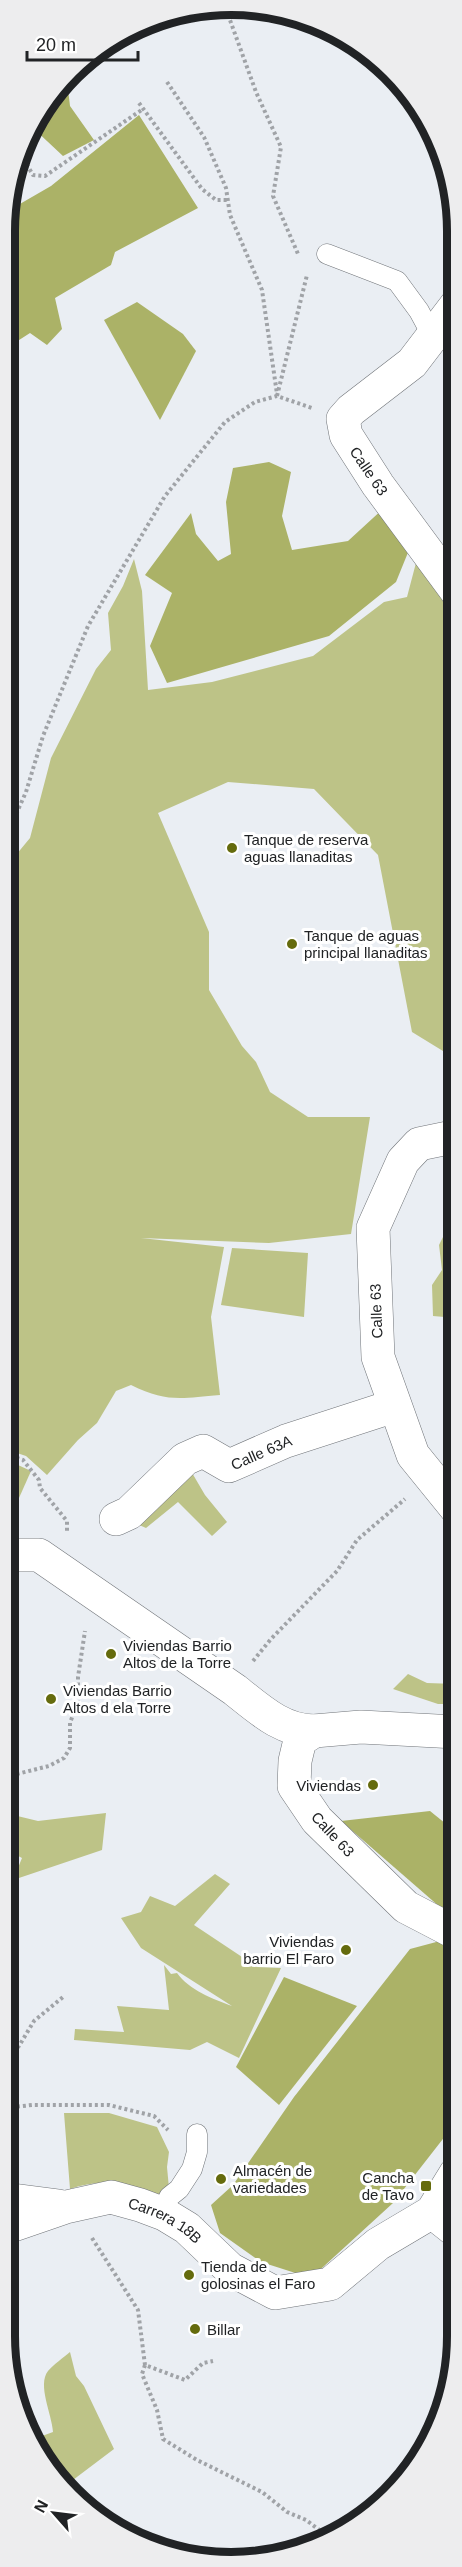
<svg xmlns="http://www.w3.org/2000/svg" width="462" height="2567" viewBox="0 0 462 2567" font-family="Helvetica,sans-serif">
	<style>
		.green { fill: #bdc387 }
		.forest { fill: #abb267 }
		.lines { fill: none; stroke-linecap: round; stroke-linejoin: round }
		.service-casing { stroke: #707479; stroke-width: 21 }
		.minor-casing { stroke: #707479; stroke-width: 34 }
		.path { stroke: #a0a3a7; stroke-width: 4; stroke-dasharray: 3 3; stroke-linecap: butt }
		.service { stroke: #fff; stroke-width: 20 }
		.minor { stroke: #fff; stroke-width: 33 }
		.poi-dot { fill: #656b0d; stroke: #fff; stroke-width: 2 }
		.labels { text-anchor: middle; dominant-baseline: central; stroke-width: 6; stroke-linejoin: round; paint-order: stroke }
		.street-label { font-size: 15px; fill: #212325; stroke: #fff }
		.poi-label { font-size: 15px; fill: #212325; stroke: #fff; text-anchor: start }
		.rim { fill: none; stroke: #212325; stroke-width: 8 }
	</style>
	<rect width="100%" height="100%" fill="#eaeef3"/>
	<g class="green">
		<path d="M 134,559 L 142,591 L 148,690 L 212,682 L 313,656 L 384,602 L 407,597 L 417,559 L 457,602 L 456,1059 L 412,1032 L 378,855 L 314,789 L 228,782 L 158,813 L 209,932 L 209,990 L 242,1046 L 256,1062 L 270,1092 L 308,1117 L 370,1117 L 351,1234 L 269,1243 L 141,1238 L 224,1247 L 211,1317 L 220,1395 C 182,1398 167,1403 131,1385 L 116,1391 L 97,1423 L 78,1440 L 47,1475 L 26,1456 L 5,1449 L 6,867 L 30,838 L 51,758 L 96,669 L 111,650 L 108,613 L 123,586 Z"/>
		<path d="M 456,1211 L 456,1318 L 433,1316 L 432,1285 L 442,1270 L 439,1245 Z"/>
		<path d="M 232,1248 L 308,1253 L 304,1317 L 221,1305 Z"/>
		<path d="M 5,1459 L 31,1471 L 19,1498 L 5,1499 Z"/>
		<path d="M 188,1466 L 205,1495 L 227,1522 L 212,1536 L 178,1502 L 146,1528 L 128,1520 Z"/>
		<path d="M 408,1674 L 427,1683 L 456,1684 L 456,1704 L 438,1704 L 393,1689 Z"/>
		<path d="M 5,1813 L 38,1821 L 106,1813 L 102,1850 L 13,1880 L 22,1858 L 5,1849 Z"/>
		<path d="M 215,1874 L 230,1884 L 194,1925 L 257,1967 L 281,1968 L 239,2058 L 207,2042 L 190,2050 L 74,2040 L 75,2029 L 124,2032 L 117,2006 L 169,2010 L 164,1965 L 171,1974 L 177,1973 C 189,1990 213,1999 232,2006 L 141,1948 L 121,1918 L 141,1912 L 150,1896 L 175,1906 Z"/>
		<path d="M 64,2113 L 109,2113 L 157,2127 L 169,2152 L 167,2167 L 170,2199 C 136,2186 105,2176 70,2189 Z"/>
		<path d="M 70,2352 L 76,2376 L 84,2386 L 114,2449 L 65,2486 L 41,2448 L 45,2442 L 42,2436 L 53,2432 C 52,2414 37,2385 48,2371 C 54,2364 63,2358 70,2352 Z"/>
	</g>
	<g class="forest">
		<path d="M 67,81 L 70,106 L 94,140 L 63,156 L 32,127 L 35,118 Z"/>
		<path d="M 139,115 L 198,208 L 115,252 L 111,265 L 55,298 L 62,329 L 47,345 L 30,333 L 16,342 L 6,319 L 6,212 L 51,186 Z"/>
		<path d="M 137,302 L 183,334 L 196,351 L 160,420 L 104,320 Z"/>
		<path d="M 269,462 L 291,472 L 282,516 L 292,550 L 348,541 L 385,507 L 409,550 L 396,582 L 329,636 L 167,683 L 150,646 L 172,593 L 145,575 L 191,513 L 196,534 L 218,561 L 231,554 L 226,502 L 233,468 Z"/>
		<path d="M 430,1811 L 456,1832 L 456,1921 L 341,1821 Z"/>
		<path d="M 440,1941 L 456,1950 L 456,2108 L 446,2135 L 393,2203 L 311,2278 L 261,2262 L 220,2233 L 211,2205 L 233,2185 L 294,2097 L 410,1949 Z"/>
		<path d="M 284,1977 L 357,2006 L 279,2105 L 236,2067 Z"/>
	</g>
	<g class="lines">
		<g class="service-casing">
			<g id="service">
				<path d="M 327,254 L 397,281 L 419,311 L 433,337"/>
				<path d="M 164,2214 L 169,2197 L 179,2189 L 192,2169 L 197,2152 L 197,2134"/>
			</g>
		</g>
		<g class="minor-casing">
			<g id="minor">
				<path d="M 457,592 L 378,485 L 346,435 L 343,419 L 351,410 L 412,363 L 457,304"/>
				<path d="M 456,1508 L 413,1455 L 378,1357 L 373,1228 L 403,1161 L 419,1144 L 448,1138 L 456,1138"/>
				<path id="s1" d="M 116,1519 L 129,1513 L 185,1459 L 203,1451 L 229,1466 L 286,1441 L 394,1406"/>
				<path d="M 5,1555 L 39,1555 L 235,1690 C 259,1709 282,1731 314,1731"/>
				<path d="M 456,1933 L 406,1907 L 317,1820 L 294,1786 L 295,1761 L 300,1740 L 314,1731 L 361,1727 L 456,1732"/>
				<path d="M 5,2199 L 59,2206"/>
				<path d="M 432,2212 L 456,2231"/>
				<path id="s2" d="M 5,2228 L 66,2207 L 111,2197 L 140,2205 L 164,2214 L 187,2228 L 230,2269 L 275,2293 L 330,2284 L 378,2244 L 432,2212 L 456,2173"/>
			</g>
		</g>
		<g class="path">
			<path d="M 226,9 L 256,92 L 281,147 L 273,196 L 298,254"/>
			<path d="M 167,82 L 204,137 L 226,188 L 230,215 L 262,290 L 277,394"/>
			<path d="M 139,103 L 202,189 L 216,200 L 228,200"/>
			<path d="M 29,136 L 30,144 L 24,160 L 33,175 L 45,176 L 143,109"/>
			<path d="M 277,396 L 307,275"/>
			<path d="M 6,842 L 9,830 L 26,792 L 43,736 L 88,626 L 165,496 L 225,422 L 255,402 L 277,396 L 312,408"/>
			<path d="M 5,1454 L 23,1460 L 39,1480 L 40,1488 L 67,1521 L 67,1531"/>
			<path d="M 253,1661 L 271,1639 L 337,1571 L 357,1540 L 405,1499"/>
			<path d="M 446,1672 L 456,1674"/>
			<path d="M 5,1777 L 49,1766 L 64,1758 L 70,1748 L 70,1723 L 78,1701 L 78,1677 L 85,1631"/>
			<path d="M 5,2061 L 19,2046 L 34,2021 L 63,1997"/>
			<path d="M 5,2108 L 32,2105 L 109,2105 L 154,2116 L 168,2130"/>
			<path d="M 92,2238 L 138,2310 L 145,2365 L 185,2380 L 203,2363 L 213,2361"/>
			<path d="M 145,2365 L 142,2374 L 157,2410 L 163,2439 L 197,2460 L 262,2492 L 287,2512 L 306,2520 L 322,2532 L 325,2538"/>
		</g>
		<use href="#service" class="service"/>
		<use href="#minor" class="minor"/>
	</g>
	<g class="poi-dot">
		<circle cx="232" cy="848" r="6"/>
		<circle cx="292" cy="944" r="6"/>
		<circle cx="111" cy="1654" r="6"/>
		<circle cx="51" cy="1699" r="6"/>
		<circle cx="373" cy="1785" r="6"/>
		<circle cx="346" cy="1950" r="6"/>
		<circle cx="221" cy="2179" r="6"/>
		<rect x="420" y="2180" width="12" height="12" rx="3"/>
		<circle cx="189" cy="2275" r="6"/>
		<circle cx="195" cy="2329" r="6"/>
	</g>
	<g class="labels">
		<g class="street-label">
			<text transform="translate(369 471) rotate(56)">Calle 63</text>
			<text transform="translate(376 1311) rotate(-92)">Calle 63</text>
			<text stroke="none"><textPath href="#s1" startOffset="177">Calle 63A</textPath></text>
			<text transform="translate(333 1834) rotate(47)">Calle 63</text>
			<text stroke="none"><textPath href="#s2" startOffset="170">Carrera 18B</textPath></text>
		</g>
		<g class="poi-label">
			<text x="244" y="839">Tanque de reserva<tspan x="244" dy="17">aguas llanaditas</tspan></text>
			<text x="304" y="935">Tanque de aguas<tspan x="304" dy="17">principal llanaditas</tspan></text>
			<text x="123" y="1645">Viviendas Barrio<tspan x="123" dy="17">Altos de la Torre</tspan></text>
			<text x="63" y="1690">Viviendas Barrio<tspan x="63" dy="17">Altos d ela Torre</tspan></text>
			<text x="361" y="1785" text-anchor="end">Viviendas</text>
			<text x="334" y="1941" text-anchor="end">Viviendas<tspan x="334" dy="17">barrio El Faro</tspan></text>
			<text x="233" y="2170">Almacén de<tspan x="233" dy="17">variedades</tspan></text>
			<text x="414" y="2177" text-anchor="end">Cancha<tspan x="414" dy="17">de Tavo</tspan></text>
			<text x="201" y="2266">Tienda de<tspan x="201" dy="17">golosinas el Faro</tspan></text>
			<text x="207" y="2329">Billar</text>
		</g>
	</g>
	<path d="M0 0H462V2567H0ZM231 15H231A216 216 0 0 1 447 231V2336A216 216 0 0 1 231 2552H231A216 216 0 0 1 15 2336V231A216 216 0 0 1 231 15Z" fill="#ededee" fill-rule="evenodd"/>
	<path class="rim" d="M231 15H231A216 216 0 0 1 447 231V2336A216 216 0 0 1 231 2552H231A216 216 0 0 1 15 2336V231A216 216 0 0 1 231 15Z"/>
	<g transform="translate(54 2513) rotate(298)" stroke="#ffffff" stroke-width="4.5" paint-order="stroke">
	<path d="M0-4.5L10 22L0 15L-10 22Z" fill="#212325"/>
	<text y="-9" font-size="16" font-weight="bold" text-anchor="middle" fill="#212325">N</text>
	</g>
	<path d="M27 51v9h111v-9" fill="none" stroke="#212325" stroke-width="3"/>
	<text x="36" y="51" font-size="18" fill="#212325" stroke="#ffffff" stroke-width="4.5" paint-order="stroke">20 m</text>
</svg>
